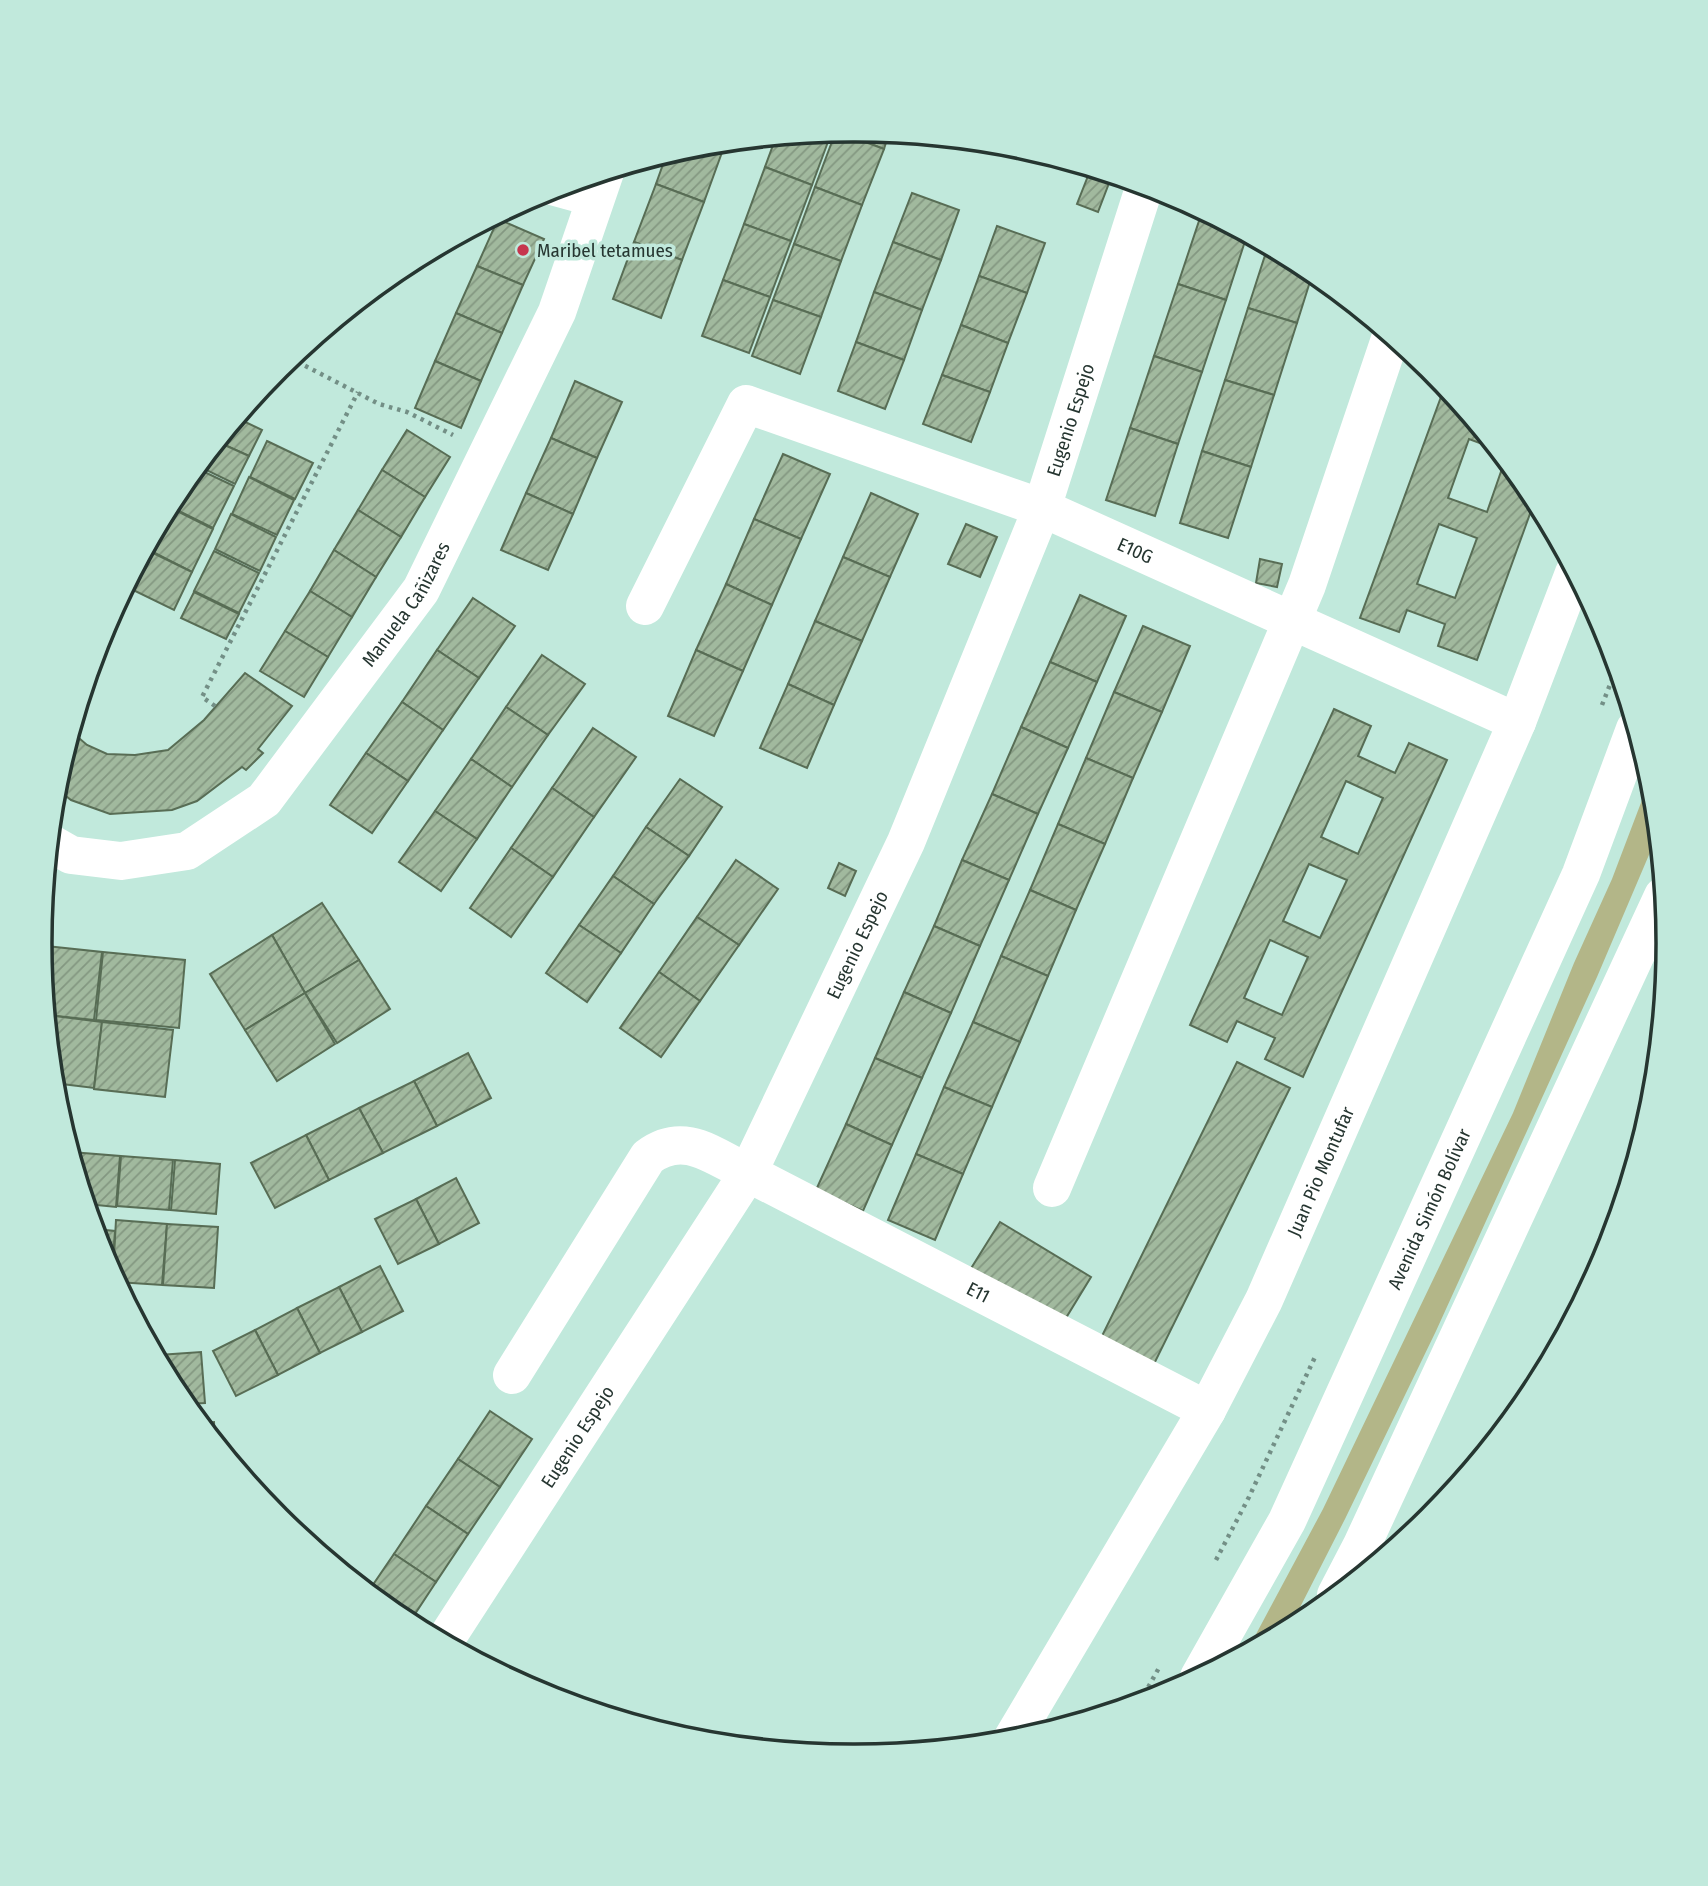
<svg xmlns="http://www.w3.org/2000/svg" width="1708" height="1886" viewBox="0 0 1708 1886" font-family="'Fira Sans Condensed',sans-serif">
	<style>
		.grass { fill: #b3b688 }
		.building { fill: url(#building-hatch); stroke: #586d55; stroke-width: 2; fill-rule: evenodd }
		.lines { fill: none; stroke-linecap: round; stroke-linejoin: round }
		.path { stroke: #738f86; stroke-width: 4.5; stroke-dasharray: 3.5 5; stroke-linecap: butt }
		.service { stroke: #fff; stroke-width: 21 }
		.minor { stroke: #fff; stroke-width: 38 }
		.trunk { stroke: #fff; stroke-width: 38 }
		.poi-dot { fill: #c6364e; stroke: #c1e9dc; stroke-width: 2.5 }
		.labels { text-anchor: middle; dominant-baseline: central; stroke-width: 7; stroke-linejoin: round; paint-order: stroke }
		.poi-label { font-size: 19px; fill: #263631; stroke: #c1e9dc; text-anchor: start }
		.street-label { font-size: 19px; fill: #263631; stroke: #c1e9dc }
		.rim { fill: none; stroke: #263631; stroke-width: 3.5 }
	</style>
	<defs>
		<pattern id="building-hatch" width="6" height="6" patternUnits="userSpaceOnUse" patternTransform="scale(1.75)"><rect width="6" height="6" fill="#a1b99e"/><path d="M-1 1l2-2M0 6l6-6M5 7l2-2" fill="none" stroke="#839781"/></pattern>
	</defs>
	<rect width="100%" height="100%" fill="#c1e9dc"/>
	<path class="grass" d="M 1650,779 L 1657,836 L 1597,977 L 1436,1331 L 1345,1519 L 1289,1629 L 1247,1651 L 1323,1509 L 1513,1113 L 1574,963 L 1612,879 Z"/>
	<g class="building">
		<path d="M 854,129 L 889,133 L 884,149 L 836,131 Z"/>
		<path d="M 832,131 L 812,185 L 765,167 L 776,137 Z"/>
		<path d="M 836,131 L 884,149 L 862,205 L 815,187 Z"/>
		<path d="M 721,142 L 725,144 L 704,202 L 656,184 L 667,153 L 696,145 Z"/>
		<path d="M 765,167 L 812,185 L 791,241 L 744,224 Z"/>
		<path d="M 1088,176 L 1109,183 L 1098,212 L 1077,204 Z"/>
		<path d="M 656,184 L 704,202 L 682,260 L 634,242 Z"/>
		<path d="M 815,187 L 862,205 L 841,261 L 794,244 Z"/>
		<path d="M 912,193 L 959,210 L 941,260 L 893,242 Z"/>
		<path d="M 1202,212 L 1247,235 L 1226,300 L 1178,284 Z"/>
		<path d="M 498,219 L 544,239 L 523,285 L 477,266 Z"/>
		<path d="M 744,224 L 791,241 L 770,297 L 723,280 Z"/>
		<path d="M 997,226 L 1045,243 L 1027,293 L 979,276 Z"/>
		<path d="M 634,242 L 682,260 L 661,318 L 613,299 Z"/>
		<path d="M 893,242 L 941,260 L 922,310 L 874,292 Z"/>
		<path d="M 794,244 L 841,261 L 821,317 L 773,300 Z"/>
		<path d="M 1268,246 L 1313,272 L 1297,323 L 1248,308 Z"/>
		<path d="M 477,266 L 523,285 L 502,333 L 456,313 Z"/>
		<path d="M 979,276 L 1027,293 L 1008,343 L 961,325 Z"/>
		<path d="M 723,280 L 770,297 L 749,353 L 702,336 Z"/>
		<path d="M 1178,284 L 1226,300 L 1202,372 L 1154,356 Z"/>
		<path d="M 874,292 L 922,310 L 904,360 L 856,342 Z"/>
		<path d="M 773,300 L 821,317 L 800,374 L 752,356 Z"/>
		<path d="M 1248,308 L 1297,323 L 1274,395 L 1225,380 Z"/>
		<path d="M 456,313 L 502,333 L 481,381 L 435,361 Z"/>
		<path d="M 961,325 L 1008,343 L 990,392 L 942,375 Z"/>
		<path d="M 856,342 L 904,360 L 885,409 L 838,391 Z"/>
		<path d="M 1154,356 L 1202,372 L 1178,444 L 1130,428 Z"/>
		<path d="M 435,361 L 481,381 L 461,428 L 415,408 Z"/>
		<path d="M 942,375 L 990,392 L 971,442 L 923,424 Z"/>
		<path d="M 1225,380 L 1274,395 L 1251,467 L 1202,451 Z"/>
		<path d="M 575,381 L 622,402 L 597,458 L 551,438 Z"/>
		<path d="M 1445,386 L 1496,449 L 1469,439 L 1448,498 L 1487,512 L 1505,460 L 1535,500 L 1477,660 L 1438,646 L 1445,624 L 1407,610 L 1399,632 L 1360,618 ZM 1439,524 L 1477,538 L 1455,598 L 1417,584 Z"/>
		<path d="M 237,418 L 262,430 L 249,456 L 218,442 Z"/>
		<path d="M 1130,428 L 1178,444 L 1155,516 L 1106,500 Z"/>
		<path d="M 407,430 L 450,457 L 425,497 L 382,470 Z"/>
		<path d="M 551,438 L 597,458 L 573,514 L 526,493 Z"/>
		<path d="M 267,441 L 313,463 L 295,499 L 250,477 Z"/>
		<path d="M 218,442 L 249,456 L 235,484 L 198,466 Z"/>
		<path d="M 1202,451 L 1251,467 L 1228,538 L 1180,523 Z"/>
		<path d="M 783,454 L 830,474 L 801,539 L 754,519 Z"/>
		<path d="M 196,468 L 234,486 L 213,528 L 169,506 L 178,491 Z"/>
		<path d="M 382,470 L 425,497 L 401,537 L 358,510 Z"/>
		<path d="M 249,477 L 294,500 L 277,535 L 232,514 Z"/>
		<path d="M 526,493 L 573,514 L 548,570 L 501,550 Z"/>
		<path d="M 871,493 L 918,514 L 890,577 L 843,557 Z"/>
		<path d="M 169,507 L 213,529 L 192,572 L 147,549 Z"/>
		<path d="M 358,510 L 401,537 L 376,577 L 334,550 Z"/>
		<path d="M 231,514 L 276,537 L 260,571 L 215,549 Z"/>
		<path d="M 754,519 L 801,539 L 772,605 L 726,584 Z"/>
		<path d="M 966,524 L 997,537 L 980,577 L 948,564 Z"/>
		<path d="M 147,550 L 192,572 L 174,610 L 129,588 Z"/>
		<path d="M 334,550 L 376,577 L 352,617 L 310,591 Z"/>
		<path d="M 214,551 L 259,573 L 239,613 L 194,591 Z"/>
		<path d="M 843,557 L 890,577 L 862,641 L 815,621 Z"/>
		<path d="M 1260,559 L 1282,564 L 1277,587 L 1256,583 Z"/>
		<path d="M 726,584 L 772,605 L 743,671 L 696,650 Z"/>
		<path d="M 310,591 L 352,617 L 328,657 L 285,631 Z"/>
		<path d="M 194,592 L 239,614 L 226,639 L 181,618 Z"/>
		<path d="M 1080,595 L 1126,616 L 1097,682 L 1050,662 Z"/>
		<path d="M 473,598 L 515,626 L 479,678 L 437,650 Z"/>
		<path d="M 815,621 L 862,641 L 834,705 L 788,684 Z"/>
		<path d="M 1143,626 L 1190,646 L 1162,712 L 1114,692 Z"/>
		<path d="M 285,631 L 328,657 L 304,697 L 260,671 Z"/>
		<path d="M 437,650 L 479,678 L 443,730 L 402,702 Z"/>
		<path d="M 696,650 L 743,671 L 714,736 L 668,716 Z"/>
		<path d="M 542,655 L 585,684 L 548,735 L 506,707 Z"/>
		<path d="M 1050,662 L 1097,682 L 1068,748 L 1021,727 Z"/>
		<path d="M 245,673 L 292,706 L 258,749 L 263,753 L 246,770 L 242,767 L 197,801 L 172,810 L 110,814 L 71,800 L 56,788 L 72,732 L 87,745 L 107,754 L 135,755 L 168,750 L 204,720 Z"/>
		<path d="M 788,684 L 834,705 L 807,768 L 760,748 Z"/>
		<path d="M 1114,692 L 1162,712 L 1133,778 L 1086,758 Z"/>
		<path d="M 402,702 L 443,730 L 408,781 L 366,753 Z"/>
		<path d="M 506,707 L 548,735 L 512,787 L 471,759 Z"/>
		<path d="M 1334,709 L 1371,726 L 1358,756 L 1395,773 L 1409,743 L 1447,760 L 1303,1077 L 1265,1059 L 1275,1038 L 1237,1021 L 1227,1042 L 1190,1025 ZM 1346,781 L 1383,798 L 1358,854 L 1321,837 ZM 1309,864 L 1347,880 L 1320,938 L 1283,921 ZM 1270,940 L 1308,957 L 1282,1015 L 1244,998 Z"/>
		<path d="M 1021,727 L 1068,748 L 1038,814 L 992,794 Z"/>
		<path d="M 593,728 L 636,757 L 594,817 L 552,788 Z"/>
		<path d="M 366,753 L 408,781 L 372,833 L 330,805 Z"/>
		<path d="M 1086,758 L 1133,778 L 1105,844 L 1058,824 Z"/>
		<path d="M 471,759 L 512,787 L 477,839 L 435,811 Z"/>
		<path d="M 680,779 L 722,807 L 689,856 L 646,827 Z"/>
		<path d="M 552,788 L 594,817 L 553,877 L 511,848 Z"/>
		<path d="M 992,794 L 1038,814 L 1009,880 L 962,860 Z"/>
		<path d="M 435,811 L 477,839 L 441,891 L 399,862 Z"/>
		<path d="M 1058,824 L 1105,844 L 1076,910 L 1030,890 Z"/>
		<path d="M 646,827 L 689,856 L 654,904 L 613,876 Z"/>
		<path d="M 511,848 L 553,877 L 511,937 L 470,908 Z"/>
		<path d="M 736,860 L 778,889 L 739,945 L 697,917 Z"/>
		<path d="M 962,860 L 1009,880 L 980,946 L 934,926 Z"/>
		<path d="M 839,863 L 856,871 L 845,896 L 828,888 Z"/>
		<path d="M 613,876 L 654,904 L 621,953 L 579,925 Z"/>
		<path d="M 1030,890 L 1076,910 L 1048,976 L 1001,956 Z"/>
		<path d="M 322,903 L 359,960 L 305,993 L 272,935 Z"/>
		<path d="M 697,917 L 739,945 L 700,1001 L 659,972 Z"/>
		<path d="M 579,925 L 621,953 L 587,1002 L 546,973 Z"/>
		<path d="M 934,926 L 980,946 L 951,1013 L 904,992 Z"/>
		<path d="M 272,935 L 305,993 L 245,1030 L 210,974 Z"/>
		<path d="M 46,946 L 102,952 L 94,1020 L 47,1015 L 43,969 Z"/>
		<path d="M 103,952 L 185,960 L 179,1028 L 96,1020 Z"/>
		<path d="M 1001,956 L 1048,976 L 1020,1042 L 973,1022 Z"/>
		<path d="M 359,960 L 390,1009 L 337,1043 L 305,993 Z"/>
		<path d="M 659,972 L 700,1001 L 661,1057 L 620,1028 Z"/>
		<path d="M 904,992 L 951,1013 L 922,1078 L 875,1058 Z"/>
		<path d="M 305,993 L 335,1044 L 277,1081 L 245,1030 Z"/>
		<path d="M 47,1015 L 102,1022 L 94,1088 L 54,1083 Z"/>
		<path d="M 102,1022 L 173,1030 L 165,1097 L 94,1089 Z"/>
		<path d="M 973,1022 L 1020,1042 L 992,1107 L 944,1087 Z"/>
		<path d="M 468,1053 L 491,1098 L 437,1126 L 414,1081 Z"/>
		<path d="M 875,1058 L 922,1078 L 892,1145 L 846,1124 Z"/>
		<path d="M 1237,1062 L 1290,1088 L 1153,1366 L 1100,1340 Z"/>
		<path d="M 414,1081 L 437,1126 L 383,1153 L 359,1108 Z"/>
		<path d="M 944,1087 L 992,1107 L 963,1174 L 916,1154 Z"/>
		<path d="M 359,1108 L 383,1153 L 329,1180 L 306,1135 Z"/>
		<path d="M 846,1124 L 892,1145 L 863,1211 L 816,1190 Z"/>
		<path d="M 306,1135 L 329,1180 L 275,1208 L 251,1163 Z"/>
		<path d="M 71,1152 L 120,1156 L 116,1207 L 87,1204 Z"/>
		<path d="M 916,1154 L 963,1174 L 935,1240 L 888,1220 Z"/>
		<path d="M 121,1156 L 173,1160 L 169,1210 L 117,1206 Z"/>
		<path d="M 175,1160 L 220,1164 L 216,1214 L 171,1210 Z"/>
		<path d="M 456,1178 L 479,1223 L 439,1244 L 416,1199 Z"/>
		<path d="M 416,1199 L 439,1244 L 398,1264 L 375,1219 Z"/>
		<path d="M 116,1220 L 167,1224 L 162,1285 L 117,1282 L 113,1274 Z"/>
		<path d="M 1000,1222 L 1091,1277 L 1061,1326 L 970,1270 Z"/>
		<path d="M 167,1224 L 218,1227 L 214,1288 L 163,1285 Z"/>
		<path d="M 95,1229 L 115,1231 L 112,1272 L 102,1254 Z"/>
		<path d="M 380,1266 L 403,1311 L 362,1332 L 339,1287 Z"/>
		<path d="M 339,1287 L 362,1332 L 320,1353 L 297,1308 Z"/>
		<path d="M 297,1308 L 320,1353 L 278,1375 L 255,1330 Z"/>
		<path d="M 255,1330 L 278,1375 L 236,1396 L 213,1351 Z"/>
		<path d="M 201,1352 L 205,1403 L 185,1404 L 177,1395 L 160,1362 L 159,1355 Z"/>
		<path d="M 490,1411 L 532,1439 L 500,1487 L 458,1459 Z"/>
		<path d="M 214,1422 L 215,1441 L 200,1423 Z"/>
		<path d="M 458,1459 L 500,1487 L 468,1534 L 426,1506 Z"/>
		<path d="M 426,1506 L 468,1534 L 436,1582 L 394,1554 Z"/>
		<path d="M 394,1554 L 436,1582 L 409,1623 L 368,1592 Z"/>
	</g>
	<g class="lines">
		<g class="path">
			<path d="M 290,358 L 379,404 L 407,412 L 453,435"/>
			<path d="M 1602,705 L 1617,667"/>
			<path d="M 215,706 L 202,697 L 358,392"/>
			<path d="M 1216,1560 L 1249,1497 L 1315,1357"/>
			<path d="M 1140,1702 L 1160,1666"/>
		</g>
		<path class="service" d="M 542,192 L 593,206"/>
		<g class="minor">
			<path id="s1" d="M 645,606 L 746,404 L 1042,508 L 1517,722"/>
			<path id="s2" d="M 50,843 L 71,855 L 121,861 L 187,851 L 264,800 L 421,590 L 557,312 L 605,172"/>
			<path d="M 1052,1188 L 1307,585 L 1391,336"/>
			<path id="s3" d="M 512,1375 L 648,1157 C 684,1130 713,1156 748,1173 L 1207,1410"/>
			<path id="s4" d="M 444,1642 L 748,1173 L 906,842 L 1042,508 L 1145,185"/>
			<path id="s5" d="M 1011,1741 L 1207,1410 L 1264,1300 L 1517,722 L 1574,573"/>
		</g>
		<g class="trunk">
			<path d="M 1336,1595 L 1362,1545 L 1663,896"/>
			<path id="s6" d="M 1199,1677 L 1287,1521 L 1581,874 L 1635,729"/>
		</g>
	</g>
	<circle class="poi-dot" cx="523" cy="250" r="7"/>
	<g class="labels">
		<g class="poi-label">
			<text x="537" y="250">Maribel tetamues</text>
		</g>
		<g class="street-label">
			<text stroke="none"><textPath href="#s4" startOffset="1379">Eugenio Espejo</textPath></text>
			<text stroke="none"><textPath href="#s1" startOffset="642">E10G</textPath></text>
			<text stroke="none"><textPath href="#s2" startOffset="476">Manuela Cañizares</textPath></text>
			<text stroke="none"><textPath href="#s4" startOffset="812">Eugenio Espejo</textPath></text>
			<text stroke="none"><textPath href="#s5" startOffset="649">Juan Pio Montufar</textPath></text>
			<text stroke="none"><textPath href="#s6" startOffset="522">Avenida Simón Bolívar</textPath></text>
			<text stroke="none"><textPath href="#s3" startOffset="625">E11</textPath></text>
			<text stroke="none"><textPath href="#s4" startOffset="245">Eugenio Espejo</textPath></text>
		</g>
	</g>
	<path d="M0 0H1708V1886H0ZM853 142H855A801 801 0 0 1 1656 943V943A801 801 0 0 1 855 1744H853A801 801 0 0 1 52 943V943A801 801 0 0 1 853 142Z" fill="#c1e9dc" fill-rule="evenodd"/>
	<path class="rim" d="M853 142H855A801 801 0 0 1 1656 943V943A801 801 0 0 1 855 1744H853A801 801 0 0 1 52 943V943A801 801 0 0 1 853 142Z"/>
</svg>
